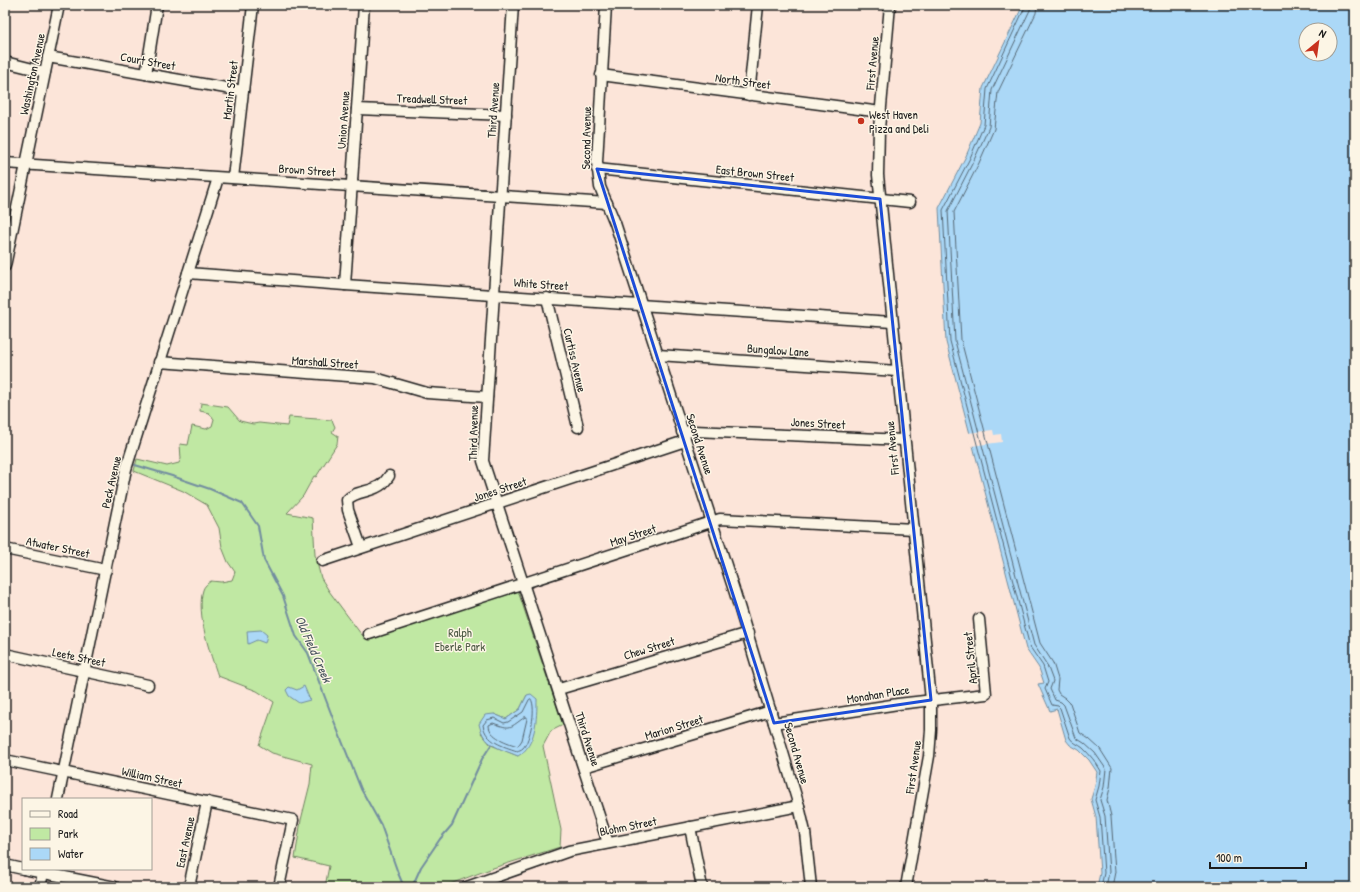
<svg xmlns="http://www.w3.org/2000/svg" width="1360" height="892" viewBox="0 0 1360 892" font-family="'Patrick Hand',sans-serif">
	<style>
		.green { fill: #c0e8a3; stroke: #6e8260; fill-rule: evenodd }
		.water { fill: #abd8f7; stroke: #728d9f; fill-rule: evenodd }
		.pier { fill: #fce5d9 }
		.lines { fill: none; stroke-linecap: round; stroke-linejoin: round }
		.shore { stroke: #556774; stroke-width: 1 }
		.stream { stroke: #728d9f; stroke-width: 2 }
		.minor-casing { stroke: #1c1c1c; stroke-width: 13 }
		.minor { stroke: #fcf5e5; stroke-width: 10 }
		.marked { fill: none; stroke: #1d4ed8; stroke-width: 3; stroke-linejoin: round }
		.poi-dot { fill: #c8321e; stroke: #fcf5e5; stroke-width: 1.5 }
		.labels { text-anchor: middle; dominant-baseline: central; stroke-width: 3; stroke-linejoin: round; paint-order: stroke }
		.street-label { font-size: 12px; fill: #1c1c1c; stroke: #fcf5e5 }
		.poi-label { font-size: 12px; fill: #1c1c1c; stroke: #fcf5e5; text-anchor: start }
		.park-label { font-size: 12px; fill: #4d5944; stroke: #fcf5e5 }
		.water-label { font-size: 13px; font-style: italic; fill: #47545e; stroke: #fcf5e5 }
	</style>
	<rect width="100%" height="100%" fill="#fce5d9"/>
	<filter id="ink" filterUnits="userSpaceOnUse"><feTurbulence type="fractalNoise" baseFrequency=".025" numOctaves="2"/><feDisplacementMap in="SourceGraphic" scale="8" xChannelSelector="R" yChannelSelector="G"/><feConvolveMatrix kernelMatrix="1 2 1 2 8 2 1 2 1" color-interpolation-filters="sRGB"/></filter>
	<g filter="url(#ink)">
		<path class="green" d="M 201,403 L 228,407 L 240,421 L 253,424 L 259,423 L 287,426 L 289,417 L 332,420 L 335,427 L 332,432 L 338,436 L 337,444 L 316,477 L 314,476 L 303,496 L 287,513 L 313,518 L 315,555 L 321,578 L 329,591 L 361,634 L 370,640 L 373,638 L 518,591 L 563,725 L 551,731 L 543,746 L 561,830 L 560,847 L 493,868 L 442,887 L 325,887 L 329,866 L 295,858 L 301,820 L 310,784 L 312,764 L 272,753 L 259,745 L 274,702 L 257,691 L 218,676 C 210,653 196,614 203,590 C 204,586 208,583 211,581 L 221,582 L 232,580 L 235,572 L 228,562 L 222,547 L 219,528 L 207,505 L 183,491 L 134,471 L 137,459 L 167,466 L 179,463 L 181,459 L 180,444 L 188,445 L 192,426 L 206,429 L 212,426 L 214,419 L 209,413 L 200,411 ZM 527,695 L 518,756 L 491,745 L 481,733 L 494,714 L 506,719 L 520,709 Z"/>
		<g class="water">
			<path d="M 1023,5 L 1355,5 L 1355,887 L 1097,887 L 1100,873 L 1096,817 L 1091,799 L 1095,786 L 1097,772 L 1089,760 L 1079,750 L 1070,745 L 1066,740 L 1057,709 L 1050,711 L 1038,684 L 1044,683 L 1039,668 L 1026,649 L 946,342 L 939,208 L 966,156 L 980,123 L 983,88 ZM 1306,30 L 1330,30 L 1330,54 L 1306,54 Z"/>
			<path d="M 261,630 L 267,635 L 265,643 L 257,640 L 248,644 L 247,631 Z"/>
			<path d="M 304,686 L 310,700 L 299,703 L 289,696 L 286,690 L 289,687 L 297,690 Z"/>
			<path d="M 531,694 L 537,699 C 537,718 536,746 518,756 C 499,748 484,746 479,724 L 485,715 L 494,714 L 506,719 L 520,709 L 527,695 Z"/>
		</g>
		<path class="pier" d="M 993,430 L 994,435 L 1001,434 L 1002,442 L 971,446 L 967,433 Z"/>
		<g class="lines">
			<g class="shore">
				<path d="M 1026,5 L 987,89 L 984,125 L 970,158 L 943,210 L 950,341 L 1030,647 L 1043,666 L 1048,682 L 1045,689 L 1052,705 L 1058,706 L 1060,708 L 1070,738 C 1073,743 1078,744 1083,748 C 1090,755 1096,762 1101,771 L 1099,786 L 1095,800 L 1100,817 L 1104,873 L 1101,887"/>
				<path d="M 1031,5 L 1030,10 L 992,90 L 989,127 L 974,160 L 948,211 L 955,341 L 1034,645 L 1047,665 L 1053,681 L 1050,689 L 1055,700 L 1061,702 L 1064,705 L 1076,738 L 1084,743 L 1095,753 L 1106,769 L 1104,787 L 1100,800 L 1105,816 L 1109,872 L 1106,887"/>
				<path d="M 1037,5 L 1036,13 L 998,92 L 994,129 L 979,163 L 954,212 L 961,340 L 1040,643 L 1053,663 L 1058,679 L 1057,690 L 1059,694 L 1065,698 L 1070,703 L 1080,733 L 1089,739 L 1100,749 L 1112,768 L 1110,788 L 1107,800 L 1111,816 L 1115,872 L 1112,887"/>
				<path d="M 531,699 C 537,708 530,741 523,748 C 521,750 519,750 517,751 C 503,746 486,742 483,725 L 487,720 L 494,718 L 504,723 L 508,722 L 523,712 L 529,700 Z"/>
				<path d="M 525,717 L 527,717 L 527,719 L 522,740 L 518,746 C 508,743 489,737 489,725 L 493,723 C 512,730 509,728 525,717 Z"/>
			</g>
			<g class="stream">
				<path d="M 135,465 L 172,476 L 210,489 L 242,503 L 258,526 L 264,560 L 283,596 L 296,636 L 308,653 L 334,721 L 361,789 L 381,825 L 398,873 L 404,887"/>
				<path d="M 412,887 L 421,867 L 440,839 L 452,825 L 482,759 L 491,745"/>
			</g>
			<g class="minor-casing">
				<g id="minor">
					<path d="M 513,5 L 483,461 L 608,843"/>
					<path d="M 606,5 L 597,162 L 600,187 L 615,223 L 735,593 L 799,806 L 805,832 L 811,887"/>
					<path d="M 890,5 L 879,129 L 878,175 L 931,700 L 931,730 L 929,756 L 906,887"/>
					<path d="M 48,57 L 243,91"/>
					<path d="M 5,62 L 45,72"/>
					<path d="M 146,74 L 157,5"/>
					<path d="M 601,75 L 881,112"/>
					<path d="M 749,95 L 758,5"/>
					<path d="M 357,109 L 506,115"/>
					<path d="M 5,163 L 607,203"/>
					<path d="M 597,169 L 910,202"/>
					<path d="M 233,178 L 253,5"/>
					<path d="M 5,266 L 59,5"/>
					<path d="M 188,273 L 345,285 L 892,322"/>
					<path d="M 345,285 L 364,5"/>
					<path d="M 547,298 L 578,427"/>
					<path d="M 658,355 L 897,371"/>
					<path d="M 159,362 L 375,378 L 427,393 L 487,397"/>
					<path d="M 682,432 L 694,431 L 904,440"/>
					<path d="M 361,547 L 348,510 L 347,500 C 356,490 372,493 382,484 C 385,482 387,479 389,476"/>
					<path d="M 5,549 L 106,570"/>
					<path d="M 322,561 L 685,441"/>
					<path d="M 369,634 L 720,519 L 914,529"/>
					<path d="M 5,654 L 148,685"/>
					<path d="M 559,689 L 748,633"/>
					<path d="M 774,723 L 898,704 L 986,694 L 979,619"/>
					<path d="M 5,760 L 293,820 L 279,887"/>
					<path d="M 584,767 L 771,711"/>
					<path d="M 58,799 L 126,469 L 218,178"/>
					<path d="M 690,827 L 702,887"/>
					<path d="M 5,865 L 23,869"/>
					<path d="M 24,869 L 115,887"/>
					<path d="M 40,887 L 44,869"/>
					<path d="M 189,887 L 207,802"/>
					<path d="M 467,887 L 569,851 L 799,806"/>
				</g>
			</g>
			<use href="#minor" class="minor"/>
		</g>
	</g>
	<path class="marked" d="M 597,169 L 880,199 L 931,700 L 774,723 Z"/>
	<circle class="poi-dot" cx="861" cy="121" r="4"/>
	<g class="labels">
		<g class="street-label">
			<text transform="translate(148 61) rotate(10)">Court Street</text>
			<text transform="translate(872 63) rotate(-85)">First Avenue</text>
			<text transform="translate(32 74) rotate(-78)">Washington Avenue</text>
			<text transform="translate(743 81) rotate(8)">North Street</text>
			<text transform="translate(230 90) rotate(-83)">Martin Street</text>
			<text transform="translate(432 99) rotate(2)">Treadwell Street</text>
			<text transform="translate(493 110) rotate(-86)">Third Avenue</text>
			<text transform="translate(343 120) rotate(-86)">Union Avenue</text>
			<text transform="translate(586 138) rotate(-89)">Second Avenue</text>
			<text transform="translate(307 170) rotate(4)">Brown Street</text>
			<text transform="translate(755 173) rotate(6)">East Brown Street</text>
			<text transform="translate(541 284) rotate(4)">White Street</text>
			<text transform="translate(778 350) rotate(4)">Bungalow Lane</text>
			<text transform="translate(575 360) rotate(77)">Curtiss Avenue</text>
			<text transform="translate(325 362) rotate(4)">Marshall Street</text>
			<text transform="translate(818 423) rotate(3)">Jones Street</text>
			<text transform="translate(473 433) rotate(-89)">Third Avenue</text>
			<text transform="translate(700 444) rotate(72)">Second Avenue</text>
			<text transform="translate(892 448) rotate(-96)">First Avenue</text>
			<text transform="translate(111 482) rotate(-77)">Peck Avenue</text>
			<text transform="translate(500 489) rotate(-18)">Jones Street</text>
			<text transform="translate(633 535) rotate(-18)">May Street</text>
			<text transform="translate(58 547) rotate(12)">Atwater Street</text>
			<text transform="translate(649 648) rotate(-17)">Chew Street</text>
			<text transform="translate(79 657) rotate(12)">Leete Street</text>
			<text transform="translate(970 658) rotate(-96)">April Street</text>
			<text transform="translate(878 694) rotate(-9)">Monahan Place</text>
			<text transform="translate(674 727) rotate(-17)">Marion Street</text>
			<text transform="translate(588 739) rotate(72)">Third Avenue</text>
			<text transform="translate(797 753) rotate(74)">Second Avenue</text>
			<text transform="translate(913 767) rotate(-82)">First Avenue</text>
			<text transform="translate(152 777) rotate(12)">William Street</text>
			<text transform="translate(628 826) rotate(-11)">Blohm Street</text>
			<text transform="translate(185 842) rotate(-78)">East Avenue</text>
		</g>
		<g class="poi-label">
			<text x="869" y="114">West Haven<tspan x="869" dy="14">Pizza and Deli</tspan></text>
		</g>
		<g class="park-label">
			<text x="460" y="632">Ralph<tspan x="460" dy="14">Eberle Park</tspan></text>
		</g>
		<g class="water-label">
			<text transform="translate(314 649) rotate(66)">Old Field Creek</text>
		</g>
	</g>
	<rect width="1360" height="892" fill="none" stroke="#fcf5e5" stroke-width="20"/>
	<rect x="10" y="10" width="1340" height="872" fill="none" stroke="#1c1c1c" stroke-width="1.5" filter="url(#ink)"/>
	<rect x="22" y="798" width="130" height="72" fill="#fcf5e5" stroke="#a29e95"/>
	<rect x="30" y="811" width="20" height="6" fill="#fcf5e5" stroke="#a29e95"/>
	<text x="58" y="818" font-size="12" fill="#1c1c1c">Road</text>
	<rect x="30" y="828" width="20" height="12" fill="#c0e8a3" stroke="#a29e95"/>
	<text x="58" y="838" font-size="12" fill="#1c1c1c">Park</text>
	<rect x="30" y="848" width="20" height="12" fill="#abd8f7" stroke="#a29e95"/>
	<text x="58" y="858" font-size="12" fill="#1c1c1c">Water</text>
	<g transform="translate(1318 42) rotate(29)"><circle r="19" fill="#fcf5e5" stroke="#a29e95"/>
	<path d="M0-3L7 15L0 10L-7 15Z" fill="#c8321e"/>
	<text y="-6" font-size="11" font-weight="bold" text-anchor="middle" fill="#1c1c1c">N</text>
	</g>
	<path d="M1210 862v6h96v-6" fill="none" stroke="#1c1c1c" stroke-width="2"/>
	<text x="1216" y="862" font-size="12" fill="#1c1c1c" stroke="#fcf5e5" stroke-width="3" paint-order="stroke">100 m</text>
</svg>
